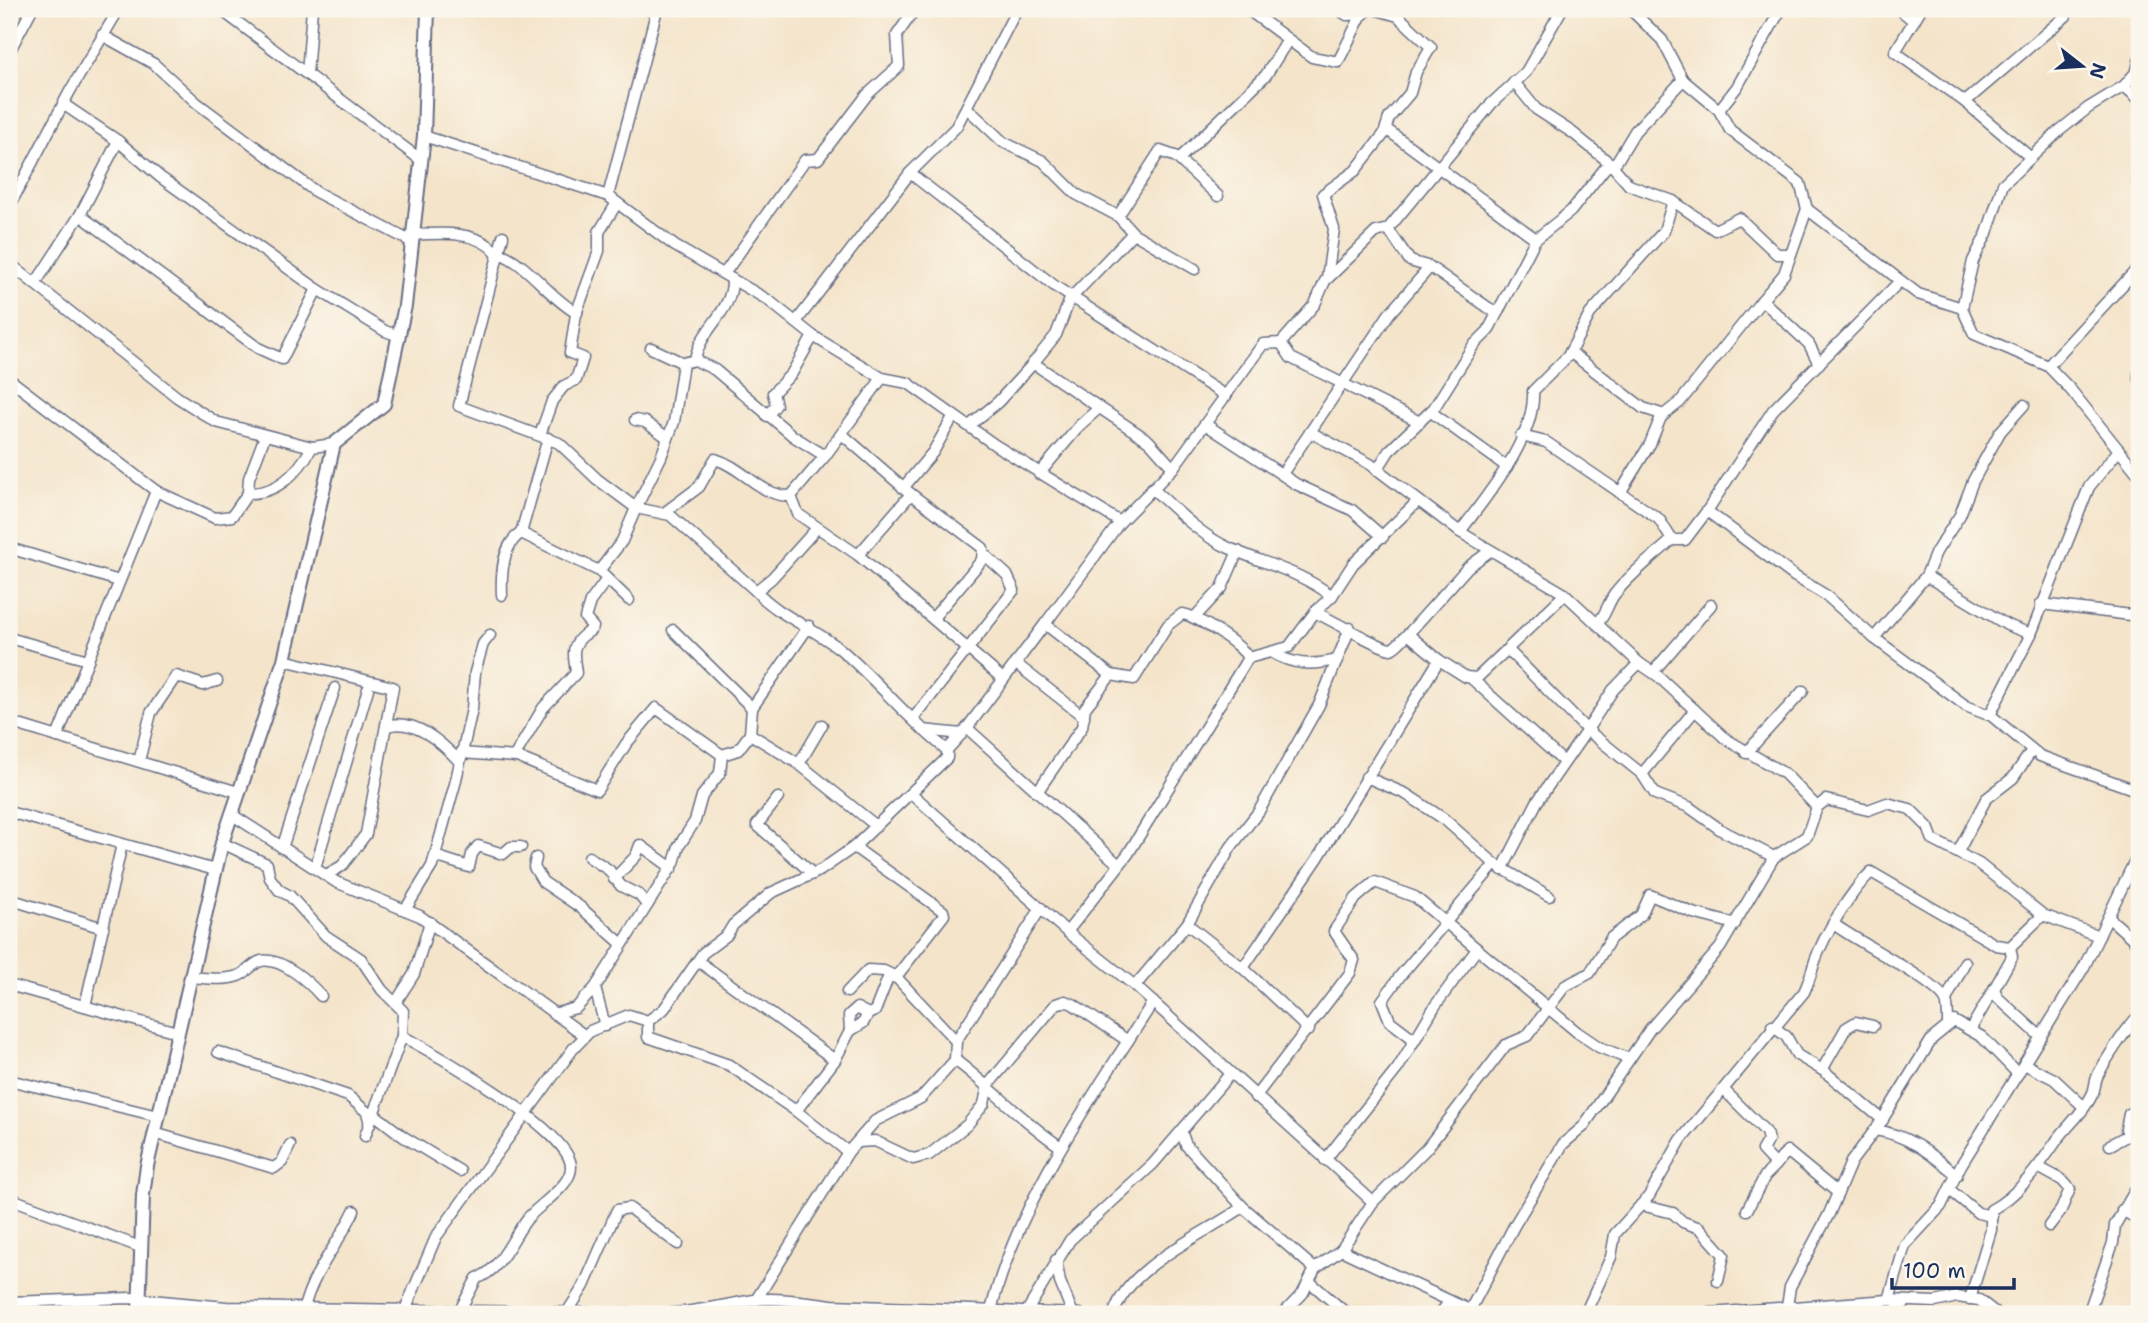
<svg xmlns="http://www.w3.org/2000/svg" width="2148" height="1323" viewBox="0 0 2148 1323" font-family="'Shantell Sans',sans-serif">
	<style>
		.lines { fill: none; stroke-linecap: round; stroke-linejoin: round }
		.minor-casing { stroke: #676e84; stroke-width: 13 }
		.tertiary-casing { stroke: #676e84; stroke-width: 16 }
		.minor { stroke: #fff; stroke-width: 10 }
		.tertiary { stroke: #fff; stroke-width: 12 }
	</style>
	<rect width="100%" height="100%" fill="#fbf7ec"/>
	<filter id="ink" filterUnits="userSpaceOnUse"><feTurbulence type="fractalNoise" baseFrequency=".0143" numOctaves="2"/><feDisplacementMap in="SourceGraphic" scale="14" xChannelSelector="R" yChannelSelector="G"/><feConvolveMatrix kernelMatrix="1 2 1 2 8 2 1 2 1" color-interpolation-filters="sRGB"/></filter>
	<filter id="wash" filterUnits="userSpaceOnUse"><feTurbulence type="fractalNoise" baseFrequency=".00686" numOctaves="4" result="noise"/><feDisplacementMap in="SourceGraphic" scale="28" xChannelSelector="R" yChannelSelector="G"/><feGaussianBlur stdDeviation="1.57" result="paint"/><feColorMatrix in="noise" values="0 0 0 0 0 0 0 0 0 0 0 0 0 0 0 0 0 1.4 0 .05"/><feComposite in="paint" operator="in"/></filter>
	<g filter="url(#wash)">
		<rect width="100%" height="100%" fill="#f4e4ca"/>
	</g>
	<g filter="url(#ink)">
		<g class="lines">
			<g class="minor-casing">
				<g id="minor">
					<path d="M 220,9 L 421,160"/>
					<path d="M 1247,9 L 1312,57 L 1338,62 L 1362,14"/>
					<path d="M 1338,9 L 1347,15 L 1364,14"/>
					<path d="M 1630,9 L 1662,40 L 1683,80 L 1719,110 L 1730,130 L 1800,183 L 1807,209 L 1918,294 L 1962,308"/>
					<path d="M 1899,9 L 1914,21"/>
					<path d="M 1921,9 L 1895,52 L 1965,102 L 2030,157"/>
					<path d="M 102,35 L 154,64 L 197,103 L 316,192 L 412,242"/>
					<path d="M 9,52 L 32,9"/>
					<path d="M 2139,61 L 2137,71 L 2124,86 L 2088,108 L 2059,131 L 2003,184 L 1987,233 L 1973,261 L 1962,308 L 1974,334 L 2048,366 L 2070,389 L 2139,475"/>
					<path d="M 307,74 L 312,9"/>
					<path d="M 1514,82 L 1536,109 L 1573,133 L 1611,164 L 1629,185 L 1673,201 L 1715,230 L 1739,218 L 1777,254 L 1789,254"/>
					<path d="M 2124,86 L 2139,99"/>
					<path d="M 1965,102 L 2066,16"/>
					<path d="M 63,104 L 118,141 L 160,177 L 317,289 L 385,331 L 399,336"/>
					<path d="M 967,108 L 1003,142 L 1043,161 L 1076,194 L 1118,216 L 1133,233 L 1070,299 L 1056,335 L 1030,367 L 998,402 L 969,426"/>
					<path d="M 1719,110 L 1737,87 L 1781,9"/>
					<path d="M 1386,129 L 1536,239"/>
					<path d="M 424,136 L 608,196 L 675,246 L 768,300 L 813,336 L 882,378 L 908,383 L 995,445 L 1120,522 L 1173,468 L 1263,344 L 1281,343 L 1315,304 L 1325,281 L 1376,232 L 1388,229 L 1492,103 L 1526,72 L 1562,9"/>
					<path d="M 1175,156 L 1218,196"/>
					<path d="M 2139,163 L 2137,176 L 2139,191"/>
					<path d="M 910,173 L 1056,287 L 1226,396"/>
					<path d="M 608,196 L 656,13 L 646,9"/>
					<path d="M 9,207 L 70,91 L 119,9"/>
					<path d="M 1807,209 L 1784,274 L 1762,300 L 1809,344 L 1819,364"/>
					<path d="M 80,215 L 258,348 L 282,359 L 317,289"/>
					<path d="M 1118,216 L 1160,151 L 1180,158 L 1266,75 L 1288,40"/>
					<path d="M 1388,229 L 1410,261 L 1430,267 L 1496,313"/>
					<path d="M 1133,233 L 1195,269"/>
					<path d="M 413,235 C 441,233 480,230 498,255"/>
					<path d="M 503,236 L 459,406 L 559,443 L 597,479 L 636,508 L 661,457 L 674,422 L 683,363 L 695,360 L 715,370 L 793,436 L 825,456 L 882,378"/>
					<path d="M 499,253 C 528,263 549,298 577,313"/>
					<path d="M 9,263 L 35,284 L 80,215 L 118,141"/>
					<path d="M 724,274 L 805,160 L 818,159 L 867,95 L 899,66 L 897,35 L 915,9"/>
					<path d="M 1327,278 L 1334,229 L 1323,194 L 1355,171 L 1384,134 L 1389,118 L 1410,93 L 1416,72 L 1431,47 L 1398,16 L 1374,9"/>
					<path d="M 1900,281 L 1773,410 L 1707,511 L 1794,576 L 1827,596 L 1874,638 L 1966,706 L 1986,714 L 1992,711 L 2031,634 L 2089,487 L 2119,450"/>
					<path d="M 35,284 L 177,397 L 216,422 L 312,447 L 334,444"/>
					<path d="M 796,322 L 910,173 L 956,127 L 1017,9"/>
					<path d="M 1281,343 L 1291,358 L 1420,422"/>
					<path d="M 651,348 L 683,363"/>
					<path d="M 1570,352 L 1643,408 L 1664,415"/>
					<path d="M 695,360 C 700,328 733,313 732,279"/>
					<path d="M 1033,363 L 1149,441 L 1173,468"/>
					<path d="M 2048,366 L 2139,267"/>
					<path d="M 2139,374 L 2139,378"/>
					<path d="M 13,382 L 156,491 L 57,737"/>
					<path d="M 1431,412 L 1507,467"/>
					<path d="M 767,416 L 776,405 L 773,393 L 792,373 L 813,336"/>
					<path d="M 635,420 L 645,422 L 668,438"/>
					<path d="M 1205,424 L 1296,484 L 1352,510 L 1383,537"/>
					<path d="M 1310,432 L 1370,464 L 1460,532 L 1565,594 L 1639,663 L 1613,690 L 1587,730 L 1508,650"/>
					<path d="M 540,435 L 552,401 L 564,386 L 576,380 L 583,358 L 570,353 L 576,314 L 599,251 L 599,232 L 617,203"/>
					<path d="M 843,435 L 911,494 L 858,555"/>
					<path d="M 1521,436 L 1546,442 L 1659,519 L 1672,540"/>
					<path d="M 548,438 L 521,533 L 599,571"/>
					<path d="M 825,456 L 791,496 L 798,514 L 858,555 L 1003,679"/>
					<path d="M 1377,470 L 1389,451 L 1434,408 L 1473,346 L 1488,331 L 1535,240 L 1571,211 L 1605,168 L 1617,161 L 1635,131 L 1683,80"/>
					<path d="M 1039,474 L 1081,424 L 1098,409"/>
					<path d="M 1282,474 L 1389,314 L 1430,267"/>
					<path d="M 903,488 L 933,452 L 953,417"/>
					<path d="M 1152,488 C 1175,509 1200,535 1229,548 C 1265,564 1301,572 1332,596 L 1353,564 L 1417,502"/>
					<path d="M 156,491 L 215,518 L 232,516 L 248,493 C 278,494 299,471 312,447"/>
					<path d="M 248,493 L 249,478 L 265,436"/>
					<path d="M 1620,493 L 1650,444 L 1661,417 L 1680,402 L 1762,300"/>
					<path d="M 911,494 L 983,548 L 982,560 L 933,618"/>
					<path d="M 664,513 L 699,487 L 715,459 C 745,468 759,496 791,496"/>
					<path d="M 1460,532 C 1487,495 1536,438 1533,391 L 1568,356 L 1590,314 L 1664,231 L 1673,201"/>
					<path d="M 9,548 L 119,581"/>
					<path d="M 1926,576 L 2007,625 L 2031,634"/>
					<path d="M 502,595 C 501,574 502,545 521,533"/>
					<path d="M 629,600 L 599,571 L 622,541 L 636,508 L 670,515 L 756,591 L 772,578 L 817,528"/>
					<path d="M 2041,604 L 2139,616"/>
					<path d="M 1194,618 L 1222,588 L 1238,551"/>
					<path d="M 1045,624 L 1120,522"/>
					<path d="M 1597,624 C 1606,615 1607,605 1614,595 C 1630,574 1652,558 1672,540 L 1685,540 L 1707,511"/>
					<path d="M 673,630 L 752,708 L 809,626"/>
					<path d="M 1408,634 L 1468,567 L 1490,551"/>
					<path d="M 9,638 L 88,660"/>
					<path d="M 1874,638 L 1926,576 L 1936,552 L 1960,515 L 1973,481 L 2000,432 L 2024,405"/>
					<path d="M 1271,652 C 1293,665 1311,666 1336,660"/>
					<path d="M 1248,658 L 1289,647 L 1315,612 L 1332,596"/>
					<path d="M 284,660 L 393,687 L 366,834 L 342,866 L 326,875"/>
					<path d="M 1439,660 L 1466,677 L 1477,678 L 1565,594"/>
					<path d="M 1015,663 L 1084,717"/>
					<path d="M 1639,663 L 1658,676 L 1726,739 L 1785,774 L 1817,807 L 1807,836 L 1774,857"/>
					<path d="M 1653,672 L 1711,605"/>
					<path d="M 1472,679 L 1564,762"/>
					<path d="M 752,708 L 750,734 L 799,764 L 875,825"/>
					<path d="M 1988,713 L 2040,756 L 2139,791"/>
					<path d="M 913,719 L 1014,590 L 1007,575 L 984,554"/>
					<path d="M 9,722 L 238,792"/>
					<path d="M 387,726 C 414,717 442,743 460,762"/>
					<path d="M 967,728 L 1119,865"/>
					<path d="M 923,730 L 962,734"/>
					<path d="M 947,750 L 967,728 L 1045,624 L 1111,675 L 1085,708 L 1082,727 L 1037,792"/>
					<path d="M 461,753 L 517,757 L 597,790 L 626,744 L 656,708 L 722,755"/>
					<path d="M 1746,753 L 1803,691"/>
					<path d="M 514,757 L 543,708 L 576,673 C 574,656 570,646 584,635 C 587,633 591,631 593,627 L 585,618 L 590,602 L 607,579"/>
					<path d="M 139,761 L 151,713 L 176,676 L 203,685 L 217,681"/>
					<path d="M 799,764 L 822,725"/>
					<path d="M 1366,777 L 1406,794 L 1444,819 L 1495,864"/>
					<path d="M 911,793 L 1067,932 L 1135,986 L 1373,1202"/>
					<path d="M 778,798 L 757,825 L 813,874"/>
					<path d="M 1817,807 L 1826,800 L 1868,810 L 1887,803 L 1910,809 L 1928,827 L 1933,840 L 1979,864 L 2043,915"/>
					<path d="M 9,812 L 215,870"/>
					<path d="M 231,814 L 336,882 L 420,916 L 584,1035"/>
					<path d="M 222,843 L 267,864 L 270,878 L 279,890 L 290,896 L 326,936 L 361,959 L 382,990 L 403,1011 L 402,1036 L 365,1136"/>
					<path d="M 854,847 L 943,911 L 944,915 L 896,977 L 956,1041 L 955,1060"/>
					<path d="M 282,848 L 335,688"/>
					<path d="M 1958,852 L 1986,799 L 2013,778 L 2032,750"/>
					<path d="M 435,856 L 469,867 L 472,854 L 478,846 L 503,854 L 511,847 L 521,847"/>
					<path d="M 589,857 L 609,870 L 621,886 L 639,895 L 647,905"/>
					<path d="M 536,858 L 534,867 L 543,882 L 580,907 L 622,944"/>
					<path d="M 315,868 L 368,689"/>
					<path d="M 1502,870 L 1537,802 L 1587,730 L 1642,774"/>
					<path d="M 614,879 L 636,856 L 640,845 L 672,868"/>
					<path d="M 9,899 L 103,928"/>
					<path d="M 405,910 L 432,866 L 455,784 L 472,709 L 475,672 L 483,644 L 490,635"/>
					<path d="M 2108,917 L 2139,944"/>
					<path d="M 1187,924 L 1243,968 L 1309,1030"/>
					<path d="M 1835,925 C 1856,941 1939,983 1946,1001 C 1948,1007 1948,1016 1948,1023"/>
					<path d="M 1067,932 L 1128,854 L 1248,658 C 1244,646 1195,615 1182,614 L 1168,625 L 1134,679 L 1111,675"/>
					<path d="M 2010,947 L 2012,957 L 1994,989 L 1998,998 L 2041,1037"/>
					<path d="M 698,961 L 835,1060 L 796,1111"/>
					<path d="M 1243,968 L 1318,858 L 1439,660 L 1408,634 C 1403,638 1397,647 1391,649 C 1387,651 1325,617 1315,612"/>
					<path d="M 190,977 C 206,978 223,981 238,976 C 247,973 253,963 261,961 C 281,957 309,982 321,996"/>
					<path d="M 9,985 L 177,1032"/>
					<path d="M 1135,986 L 1187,924 L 1231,847 L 1259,811 L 1319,705 L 1350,628"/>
					<path d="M 847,992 L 868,970 L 884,971 L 896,977"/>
					<path d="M 1946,1000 L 1965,962"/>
					<path d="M 396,1002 L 414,974 L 430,922"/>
					<path d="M 85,1006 L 122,844"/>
					<path d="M 857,1008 L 868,1014 L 863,1023 L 850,1031 L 849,1015 Z"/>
					<path d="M 553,1014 L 576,1008 L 595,988"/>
					<path d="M 868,1014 L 875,1011 L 888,978 L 896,977"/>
					<path d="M 648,1021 L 648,1037 L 729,1065 L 796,1111 L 848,1152 L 875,1121 L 921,1098 L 955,1060 C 992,1088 1022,1121 1061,1147"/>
					<path d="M 605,1026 L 595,988 L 674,863 L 679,846 L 695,821 L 702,796 L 720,773 L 722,755 L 738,750 L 750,734"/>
					<path d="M 1772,1026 L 1786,1036 L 1797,1055 L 1824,1071 L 1883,1120"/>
					<path d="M 1970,1030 L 1994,989"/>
					<path d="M 402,1036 C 434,1053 572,1131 571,1167 C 571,1187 539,1204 527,1219 C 513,1236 500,1272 477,1278 L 460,1310"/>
					<path d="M 1415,1040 L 1390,1021 L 1382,1001 L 1400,976 L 1495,864 L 1549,896"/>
					<path d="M 956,1041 L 1041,908"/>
					<path d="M 218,1052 L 348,1096 L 367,1112 L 370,1124"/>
					<path d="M 835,1060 L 850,1031"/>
					<path d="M 2024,1064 L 2054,1079 L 2083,1106"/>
					<path d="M 1822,1070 L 1846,1028 L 1856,1022 L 1873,1026"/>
					<path d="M 9,1080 L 158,1116"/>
					<path d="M 1724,1090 L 1766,1132 L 1768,1140 L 1762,1150 L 1776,1165 L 1787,1151 L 1838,1193"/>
					<path d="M 1255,1097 L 1350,973 L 1354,960 L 1334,931 L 1356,898 L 1375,882 L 1415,897 L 1577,1032 L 1599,1047 L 1629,1059"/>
					<path d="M 374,1114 L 404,1137 L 460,1171"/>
					<path d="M 1875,1130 C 1909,1135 1931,1154 1957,1175"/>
					<path d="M 154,1133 L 274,1168 L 282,1162 L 290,1145"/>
					<path d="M 1182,1134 L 1186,1145 L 1243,1207 L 1315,1269"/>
					<path d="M 2130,1134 L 2126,1129 L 2129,1114 L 2139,1110"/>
					<path d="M 858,1142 L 875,1141 L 913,1159 L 929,1155 L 967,1125 L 984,1104 L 988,1085 L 1056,1004 L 1065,1001 L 1073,1004 L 1128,1041"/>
					<path d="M 2110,1145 L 2130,1134 L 2139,1140"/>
					<path d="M 1325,1160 L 1398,1068 L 1435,1006 L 1477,949"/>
					<path d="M 2038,1167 L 2062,1180 L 2070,1189 L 2061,1210 L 2049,1226"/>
					<path d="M 1950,1190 L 1978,1213 L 1992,1216"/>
					<path d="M 9,1198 L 140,1247"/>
					<path d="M 1641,1205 L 1673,1213 L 1683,1222 L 1700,1228 L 1724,1255 L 1718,1281"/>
					<path d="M 1747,1210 L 1765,1176 L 1776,1165"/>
					<path d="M 2122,1210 L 2139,1220"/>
					<path d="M 1341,1250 L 1478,1314"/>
					<path d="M 1056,1260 L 1060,1282 L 1073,1314"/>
					<path d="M 1310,1282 L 1347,1314"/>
					<path d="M 1970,1299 L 1991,1230 L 1991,1210 C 2020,1194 2039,1166 2057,1140 C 2069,1124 2085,1111 2093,1093 C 2095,1088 2095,1082 2097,1077 C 2103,1064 2129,1024 2139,1016"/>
					<path d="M 756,1300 L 848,1152"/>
					<path d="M 1889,1300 L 1905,1245 L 1941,1206 L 1961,1165 L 2084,967 L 2139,852"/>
					<path d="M 9,1302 L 130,1298 L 226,1307 L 661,1314 C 693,1313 722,1305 754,1300 C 779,1297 807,1302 832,1305 L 1080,1314"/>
					<path d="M 1787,1307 L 1790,1287 L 1829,1214 L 1851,1162 L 1881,1122 L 1932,1039 L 1954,1021 L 1982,1037 L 2018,1074"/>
					<path d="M 304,1308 C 313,1271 338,1245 354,1211"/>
					<path d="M 405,1310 L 436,1237 L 573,1049 L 590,1031 L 629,1015 L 648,1021 L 664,1009 L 703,953 L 727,935 L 733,925 L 771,893 L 821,870 L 854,847 L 947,758 L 947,750 C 908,720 877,680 840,649 C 812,627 779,616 756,591"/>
					<path d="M 568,1311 L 584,1286 L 617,1210 L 629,1208 L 678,1244"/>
					<path d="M 991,1311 C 1017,1202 1093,1096 1153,1002"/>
					<path d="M 1027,1311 L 1070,1240 L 1153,1164 L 1230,1074"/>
					<path d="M 1469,1312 L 1514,1226 L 1563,1144 L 1583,1127 L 1650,1029 L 1720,948 L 1774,857 L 1721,830 L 1689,807 L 1655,794 L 1642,774 L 1695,710"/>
					<path d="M 1114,1314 C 1126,1267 1205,1234 1243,1207"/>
					<path d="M 1283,1314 L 1303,1293 L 1315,1269 L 1341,1250 L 1373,1202 L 1427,1148 L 1506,1045 L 1527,1036 L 1565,986 L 1590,973 L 1611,938 L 1641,915 L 1650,895 L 1693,913 L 1735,924"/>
					<path d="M 1440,1314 L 1449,1302"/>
					<path d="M 1585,1314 L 1611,1257 L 1615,1234 L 1649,1196 L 1681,1140 L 1804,992 C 1809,982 1811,973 1815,961 C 1824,935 1851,891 1871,872 L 1996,945 L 2010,947 L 2043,915 L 2099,936"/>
					<path d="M 1697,1314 L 1889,1300 L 1935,1302 L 1957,1297 L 1979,1300 L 1997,1314"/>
					<path d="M 1880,1314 L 1880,1302"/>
					<path d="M 1890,1314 L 1906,1302"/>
					<path d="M 2088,1314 L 2113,1243 L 2115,1225 L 2139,1184"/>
				</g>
			</g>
			<g class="tertiary-casing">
				<path id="tertiary" d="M 139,1314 L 143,1195 L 147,1166 L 222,843 L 284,660 L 334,444 L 384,404 L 405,306 L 424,136 L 428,9"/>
			</g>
			<use href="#minor" class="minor"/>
			<use href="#tertiary" class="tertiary"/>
		</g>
	</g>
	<rect width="2148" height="1323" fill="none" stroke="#fbf7ec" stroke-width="35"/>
	<g transform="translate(2082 66) rotate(107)" stroke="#fbf7ec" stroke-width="5" paint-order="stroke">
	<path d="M0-5L12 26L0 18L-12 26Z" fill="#1b2f5e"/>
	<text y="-10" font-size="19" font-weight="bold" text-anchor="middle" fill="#1b2f5e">N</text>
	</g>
	<path d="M1892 1278v10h122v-10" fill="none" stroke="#1b2f5e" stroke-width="3.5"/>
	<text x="1903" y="1278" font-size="21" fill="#1b2f5e" stroke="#fbf7ec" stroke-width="5" paint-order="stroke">100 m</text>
</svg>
